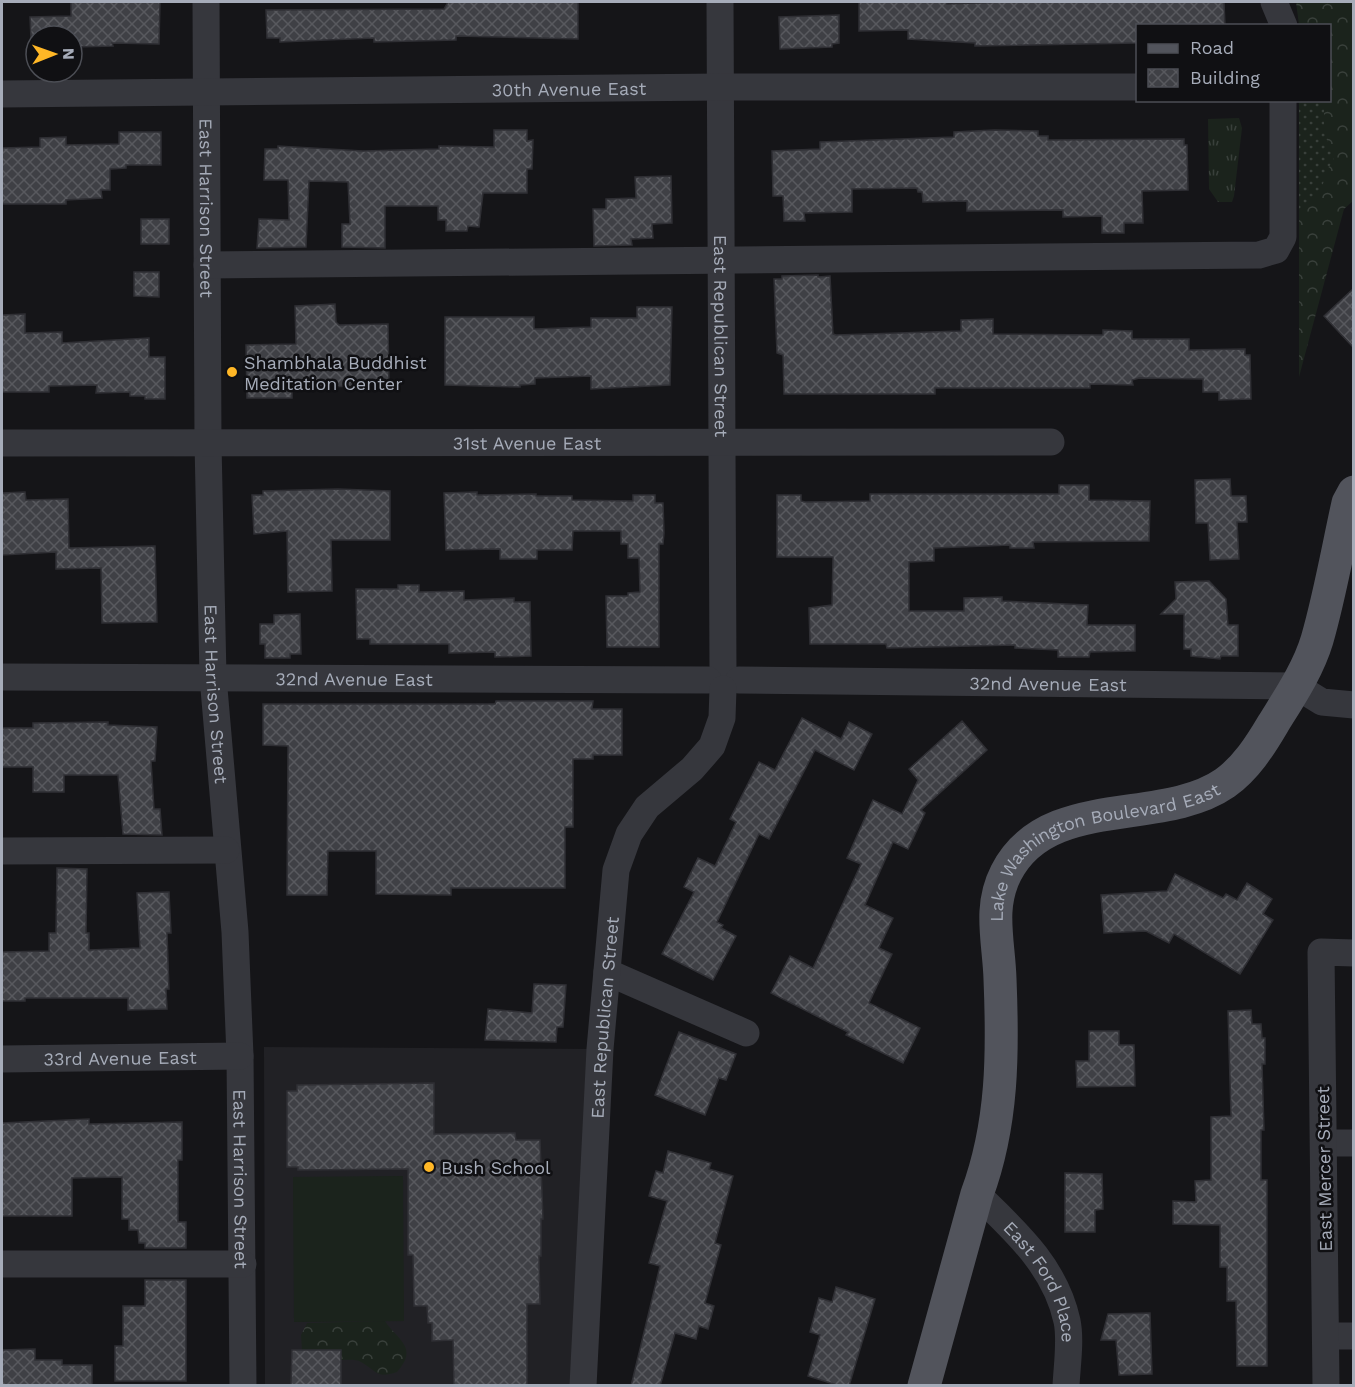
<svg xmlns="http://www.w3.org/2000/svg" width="1355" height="1387" viewBox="0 0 1355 1387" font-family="'Work Sans',sans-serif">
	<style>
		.built { fill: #212125 }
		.grass { fill: url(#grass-tufts) }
		.forest { fill: url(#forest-crowns) }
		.garden { fill: url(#garden-dots) }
		.pitch { fill: #1b231c }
		.building { fill: url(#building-cross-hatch); stroke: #2f2f34; stroke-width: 1.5 }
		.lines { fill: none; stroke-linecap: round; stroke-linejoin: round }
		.minor { stroke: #36373d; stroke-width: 27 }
		.major { stroke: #52545c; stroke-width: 33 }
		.poi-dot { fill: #ffb726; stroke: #101013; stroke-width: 2 }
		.labels { text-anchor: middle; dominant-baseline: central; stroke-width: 5; stroke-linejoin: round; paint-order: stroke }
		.street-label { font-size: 18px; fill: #a6acb9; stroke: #101013 }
		.poi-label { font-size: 18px; fill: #a6acb9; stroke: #101013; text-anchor: start }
	</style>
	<defs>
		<pattern id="grass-tufts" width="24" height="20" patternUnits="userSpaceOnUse" patternTransform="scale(1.5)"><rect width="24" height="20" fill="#1b231c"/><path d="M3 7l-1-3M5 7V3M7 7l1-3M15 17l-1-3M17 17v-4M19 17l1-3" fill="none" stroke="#39403b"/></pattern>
		<pattern id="forest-crowns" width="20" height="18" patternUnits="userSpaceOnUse" patternTransform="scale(1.5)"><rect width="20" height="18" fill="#1b231c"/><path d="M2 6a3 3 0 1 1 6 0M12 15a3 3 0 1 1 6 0" fill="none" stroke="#39403b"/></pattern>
		<pattern id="garden-dots" width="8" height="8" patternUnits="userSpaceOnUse" patternTransform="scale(1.5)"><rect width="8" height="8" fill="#1b231c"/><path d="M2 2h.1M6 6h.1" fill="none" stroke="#39403b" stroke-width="1.8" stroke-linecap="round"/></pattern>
		<pattern id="building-cross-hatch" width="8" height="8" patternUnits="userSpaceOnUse" patternTransform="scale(1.5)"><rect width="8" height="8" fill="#3f4045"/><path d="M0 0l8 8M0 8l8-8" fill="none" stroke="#58595e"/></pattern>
	</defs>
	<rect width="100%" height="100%" fill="#151518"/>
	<path class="built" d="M 264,1047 L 600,1049 L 583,1385 L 265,1385 Z"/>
	<path class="grass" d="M 1239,118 L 1242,128 L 1234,196 L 1232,202 L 1218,202 L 1209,189 L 1208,119 Z"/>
	<g class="forest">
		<path d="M 1296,2 L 1354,2 L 1353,201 L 1344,209 L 1299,377 L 1299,101 L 1330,100 L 1330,26 L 1299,25 Z"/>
		<path d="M 385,1321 C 396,1339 420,1347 397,1372 C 376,1379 377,1371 361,1362 C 356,1359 347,1360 341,1360 L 340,1350 L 302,1350 L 301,1335 L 307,1323 Z"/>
	</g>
	<path class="garden" d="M 1299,101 L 1324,101 L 1324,132 L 1334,159 L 1327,170 L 1320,194 L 1299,211 Z"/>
	<path class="pitch" d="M 403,1176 L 404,1321 L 294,1322 L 293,1177 Z"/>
	<g class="building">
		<path d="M 71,2 L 160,2 L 159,44 L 112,43 L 113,46 L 74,47 L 72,36 L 36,36 L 36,39 L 31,39 L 30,17 L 71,16 Z"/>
		<path d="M 448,2 L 578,2 L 578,39 L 456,36 L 456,40 L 374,42 L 374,38 L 280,42 L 280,38 L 267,38 L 266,10 L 444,9 Z"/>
		<path d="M 859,2 L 947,2 L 947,4 L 1005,2 L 1224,2 L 1225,26 L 1137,26 L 1137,43 L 975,46 L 975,43 L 908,39 L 908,30 L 859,31 Z"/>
		<path d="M 839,15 L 839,43 L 832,44 L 832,47 L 780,49 L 779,17 Z"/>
		<path d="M 494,130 L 527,130 L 527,141 L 533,140 L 532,169 L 527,169 L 527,193 L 483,193 L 479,227 L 468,226 L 467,231 L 446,231 L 446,220 L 438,220 L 438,206 L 385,206 L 385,248 L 342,247 L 342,224 L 350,224 L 348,182 L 309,181 L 306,247 L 257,248 L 259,219 L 289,220 L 288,180 L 264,180 L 265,149 L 278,149 L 278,146 L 363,151 L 439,149 L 439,146 L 494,147 Z"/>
		<path d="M 994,130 L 1038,131 L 1038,136 L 1048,136 L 1048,140 L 1184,139 L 1184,145 L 1187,145 L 1188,190 L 1142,191 L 1143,223 L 1124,223 L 1124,233 L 1102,233 L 1102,216 L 1063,217 L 1063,210 L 967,211 L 967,201 L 923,202 L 922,192 L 918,192 L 917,188 L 852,189 L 852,212 L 804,213 L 805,221 L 784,221 L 783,196 L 773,196 L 772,151 L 820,149 L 820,142 L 954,137 L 954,132 Z"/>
		<path d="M 119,132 L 161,132 L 161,165 L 126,165 L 126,168 L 110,169 L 110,190 L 101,190 L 102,198 L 66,200 L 66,204 L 2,204 L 2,148 L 40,147 L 40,138 L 66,137 L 66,145 L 119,144 Z"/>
		<path d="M 671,176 L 672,223 L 652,224 L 653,238 L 631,239 L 632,245 L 594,246 L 593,209 L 606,209 L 606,199 L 636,198 L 635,177 Z"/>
		<rect x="141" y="219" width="28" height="25"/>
		<path d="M 134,272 L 159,272 L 159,297 L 134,296 Z"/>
		<path d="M 818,275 L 818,277 L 830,276 L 833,334 L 836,335 L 961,331 L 961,320 L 993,319 L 993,334 L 1103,335 L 1103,330 L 1132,331 L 1132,339 L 1189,339 L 1189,350 L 1245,349 L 1245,355 L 1250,355 L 1251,399 L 1219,400 L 1219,392 L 1203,392 L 1203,379 L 1139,378 L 1132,380 L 1133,385 L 1090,384 L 1090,388 L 935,388 L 935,394 L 784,394 L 783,355 L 777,353 L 774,279 L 782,279 L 782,276 Z"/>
		<path d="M 1353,289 L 1353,347 L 1324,316 Z"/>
		<path d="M 335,304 L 336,322 L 339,325 L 388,324 L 389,385 L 292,388 L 292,398 L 247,398 L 246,345 L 296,344 L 295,306 Z"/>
		<path d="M 637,307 L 672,307 L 670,385 L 591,389 L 591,376 L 535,378 L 535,384 L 520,385 L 520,387 L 445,385 L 445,317 L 534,317 L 534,329 L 591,327 L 591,318 L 637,318 Z"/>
		<path d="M 25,314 L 25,333 L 62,332 L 62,343 L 149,338 L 149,357 L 165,357 L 165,399 L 145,399 L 145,396 L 130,396 L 130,392 L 96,393 L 97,385 L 49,386 L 49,392 L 2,392 L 2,315 Z"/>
		<path d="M 1230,479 L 1231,496 L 1246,496 L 1247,522 L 1237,522 L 1239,559 L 1210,560 L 1208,523 L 1196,523 L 1195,480 Z"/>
		<path d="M 1059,485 L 1089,485 L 1089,500 L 1150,501 L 1149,541 L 1033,542 L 1034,548 L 1010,548 L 1010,545 L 934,548 L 934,561 L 909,562 L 909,611 L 964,611 L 964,598 L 1002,597 L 1002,601 L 1088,605 L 1087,625 L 1135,625 L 1135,651 L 1090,652 L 1089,657 L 1058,657 L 1058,650 L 1015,648 L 1015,645 L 887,648 L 886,644 L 810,644 L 809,608 L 832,605 L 833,557 L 777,557 L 777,495 L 801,495 L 801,501 L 805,502 L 870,501 L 870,494 L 1059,494 Z"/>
		<path d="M 338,489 L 390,491 L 390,540 L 331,540 L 332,591 L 288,592 L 287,531 L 254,534 L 252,495 L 263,495 L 263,491 Z"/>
		<path d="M 25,492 L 26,500 L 68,499 L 69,548 L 155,546 L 157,622 L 102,623 L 101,568 L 56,569 L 56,552 L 2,555 L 2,493 Z"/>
		<path d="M 477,492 L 477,495 L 536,494 L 536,496 L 572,496 L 572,500 L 633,501 L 633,495 L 655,495 L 655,503 L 663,503 L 664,533 L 663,544 L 659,544 L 659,647 L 607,647 L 606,596 L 628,596 L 628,593 L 640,592 L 639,558 L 628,558 L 628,544 L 621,544 L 621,531 L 573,531 L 572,550 L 537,550 L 537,559 L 500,559 L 500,549 L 446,550 L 444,493 Z"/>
		<path d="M 1209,581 L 1226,599 L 1228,625 L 1238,625 L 1238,656 L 1221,656 L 1220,659 L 1191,656 L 1191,649 L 1184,649 L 1184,614 L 1161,614 L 1176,599 L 1175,582 Z"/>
		<path d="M 398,585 L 419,585 L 419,592 L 464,591 L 464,600 L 514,598 L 514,602 L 530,602 L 531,656 L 495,657 L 495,652 L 449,653 L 449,644 L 370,644 L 370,639 L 357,639 L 356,589 L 398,589 Z"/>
		<path d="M 300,614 L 301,654 L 290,654 L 290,658 L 265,658 L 265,644 L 260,644 L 260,624 L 274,624 L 274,615 Z"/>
		<path d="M 496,701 L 593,701 L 592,709 L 622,709 L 622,755 L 593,755 L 593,759 L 573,759 L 573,827 L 565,827 L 565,888 L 451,888 L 451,895 L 376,894 L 376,851 L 328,851 L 327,895 L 287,895 L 288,746 L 263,745 L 263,704 L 495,704 Z"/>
		<path d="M 802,718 L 841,739 L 849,722 L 872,734 L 854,770 L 815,750 L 769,839 L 759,834 L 717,922 L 723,925 L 721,928 L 736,936 L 713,980 L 662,954 L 694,892 L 684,887 L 698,858 L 715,866 L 736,822 L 730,819 L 759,762 L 775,770 Z"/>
		<path d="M 962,721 L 987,750 L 921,810 L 925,813 L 908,849 L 893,842 L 865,905 L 893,918 L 879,948 L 892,954 L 869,1003 L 920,1028 L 903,1063 L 846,1035 L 848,1032 L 771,993 L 790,956 L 813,968 L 861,864 L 847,858 L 873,800 L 902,814 L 918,780 L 909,769 Z"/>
		<path d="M 108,722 L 108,725 L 157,727 L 155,761 L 151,761 L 154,809 L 160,809 L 162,835 L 123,834 L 118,775 L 64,775 L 64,792 L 33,792 L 33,767 L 2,767 L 2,728 L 33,728 L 33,723 Z"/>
		<path d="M 57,868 L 87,869 L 86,933 L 89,933 L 89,950 L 140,948 L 137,893 L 169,892 L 171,933 L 167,933 L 169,989 L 166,989 L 167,1009 L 128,1010 L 128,998 L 25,998 L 25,1001 L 2,1001 L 2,952 L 49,951 L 49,933 L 56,933 Z"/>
		<path d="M 1175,874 L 1223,898 L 1226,894 L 1237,900 L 1247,883 L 1272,899 L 1263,914 L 1273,920 L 1240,974 L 1174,934 L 1169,943 L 1146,931 L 1104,933 L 1101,895 L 1167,891 Z"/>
		<path d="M 534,984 L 566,985 L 563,1027 L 557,1027 L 556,1042 L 485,1040 L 488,1009 L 532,1013 Z"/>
		<path d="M 1251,1010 L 1252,1024 L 1261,1024 L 1262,1038 L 1265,1038 L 1265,1064 L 1262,1064 L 1264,1130 L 1261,1130 L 1261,1180 L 1267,1180 L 1267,1366 L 1237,1366 L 1236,1301 L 1227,1301 L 1227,1267 L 1220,1267 L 1220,1225 L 1173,1224 L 1173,1201 L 1196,1202 L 1195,1181 L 1211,1180 L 1211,1117 L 1231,1116 L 1228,1011 Z"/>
		<path d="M 1089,1031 L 1119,1031 L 1119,1045 L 1134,1045 L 1135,1086 L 1077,1087 L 1076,1061 L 1089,1061 Z"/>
		<path d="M 679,1032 L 736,1054 L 726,1080 L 719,1078 L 705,1115 L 655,1095 Z"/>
		<path d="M 434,1083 L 434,1134 L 515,1133 L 516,1140 L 540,1140 L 543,1219 L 541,1219 L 541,1256 L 539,1256 L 540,1304 L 527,1304 L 527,1386 L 454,1386 L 453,1340 L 432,1341 L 432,1323 L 428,1323 L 427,1306 L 414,1306 L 413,1255 L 408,1255 L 408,1169 L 298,1170 L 298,1167 L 287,1167 L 287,1091 L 297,1091 L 297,1085 Z"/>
		<path d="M 89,1119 L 89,1124 L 182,1122 L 182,1160 L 178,1160 L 178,1222 L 186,1222 L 186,1248 L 145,1248 L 145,1243 L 139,1243 L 138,1230 L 129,1230 L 129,1219 L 122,1219 L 122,1177 L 72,1178 L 72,1216 L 2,1216 L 2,1123 Z"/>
		<path d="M 668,1151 L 711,1163 L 709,1169 L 733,1176 L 715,1243 L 721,1245 L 705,1303 L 714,1306 L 708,1329 L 699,1326 L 696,1339 L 675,1333 L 660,1386 L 631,1386 L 660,1266 L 649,1263 L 667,1201 L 649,1196 L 656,1171 L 663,1173 Z"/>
		<path d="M 1065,1173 L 1102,1174 L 1103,1209 L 1095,1210 L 1095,1232 L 1065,1232 Z"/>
		<path d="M 145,1280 L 186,1280 L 186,1381 L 115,1381 L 115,1346 L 123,1346 L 123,1306 L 145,1306 Z"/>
		<path d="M 836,1287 L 875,1299 L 849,1386 L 840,1386 L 808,1376 L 820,1335 L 810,1332 L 819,1298 L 832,1302 Z"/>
		<path d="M 1150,1313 L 1152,1374 L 1119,1375 L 1116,1340 L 1101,1340 L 1108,1314 Z"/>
		<path d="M 35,1349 L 35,1360 L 62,1360 L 62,1365 L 92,1365 L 92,1386 L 2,1386 L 2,1350 Z"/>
		<path d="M 292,1350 L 341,1350 L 341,1386 L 291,1386 Z"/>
	</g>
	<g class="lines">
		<g class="minor">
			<path id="s1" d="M 206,2 L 208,443 L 213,677 L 235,932 L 240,1056 L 243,1386"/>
			<path id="s2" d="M 720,2 L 723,672"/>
			<path d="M 1274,2 L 1284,26"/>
			<path id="s3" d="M 2,94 L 722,87 L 1138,87"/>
			<path d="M 207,265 L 1259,255 L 1276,250 L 1283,237 L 1283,100"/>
			<path id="s4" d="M 2,443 L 1051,442"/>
			<path id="s5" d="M 2,677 L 708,680"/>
			<path id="s6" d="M 739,680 L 1296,686 L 1322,702 L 1354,705"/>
			<path d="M 2,851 L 226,850"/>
			<path d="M 607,972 L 746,1033"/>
			<path id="s7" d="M 2,1059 L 240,1056"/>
			<path d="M 1324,1143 L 1354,1143"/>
			<path id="s8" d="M 977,1194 C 1015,1231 1055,1266 1067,1321 C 1071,1340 1067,1365 1066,1386"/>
			<path d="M 2,1264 L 243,1264"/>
			<path d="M 1326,1336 L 1354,1336"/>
			<path id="s9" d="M 583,1386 L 600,1049 L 616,870 L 629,834 L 647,807 L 692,769 L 712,746 L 722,718 L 723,689"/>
			<path d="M 1326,1386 L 1321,952 L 1354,953"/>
		</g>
		<path class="major" id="s10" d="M 924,1386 L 977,1194 C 1003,1124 1003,1052 1000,979 C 999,942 988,908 1006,873 C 1047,792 1162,827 1225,783 C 1246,768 1260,746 1273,724 C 1289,698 1308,670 1317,640 C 1330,595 1338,548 1348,503 L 1354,492"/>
	</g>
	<g class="poi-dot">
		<circle cx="232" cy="372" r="6"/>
		<circle cx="429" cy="1167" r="6"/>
	</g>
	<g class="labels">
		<g class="street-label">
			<text stroke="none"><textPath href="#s3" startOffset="567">30th Avenue East</textPath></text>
			<text stroke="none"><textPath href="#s1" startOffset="206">East Harrison Street</textPath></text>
			<text stroke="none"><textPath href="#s2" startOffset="334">East Republican Street</textPath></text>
			<text stroke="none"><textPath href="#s4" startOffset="525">31st Avenue East</textPath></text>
			<text stroke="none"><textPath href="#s5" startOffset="352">32nd Avenue East</textPath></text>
			<text stroke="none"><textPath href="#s6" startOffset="309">32nd Avenue East</textPath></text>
			<text stroke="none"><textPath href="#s1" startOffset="692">East Harrison Street</textPath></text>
			<text stroke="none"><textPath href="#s10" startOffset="618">Lake Washington Boulevard East</textPath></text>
			<text stroke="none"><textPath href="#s9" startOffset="369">East Republican Street</textPath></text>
			<text stroke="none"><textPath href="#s7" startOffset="118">33rd Avenue East</textPath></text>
			<text transform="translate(1324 1169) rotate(-91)">East Mercer Street</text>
			<text stroke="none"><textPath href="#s1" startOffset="1178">East Harrison Street</textPath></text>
			<text stroke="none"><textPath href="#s8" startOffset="111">East Ford Place</textPath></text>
		</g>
		<g class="poi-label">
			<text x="244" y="362">Shambhala Buddhist<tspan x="244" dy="21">Meditation Center</tspan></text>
			<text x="441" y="1167">Bush School</text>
		</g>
	</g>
	<rect width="1355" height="1387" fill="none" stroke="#a6acb9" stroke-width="6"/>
	<rect x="1136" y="24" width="195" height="78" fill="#101013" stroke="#4c4e55" stroke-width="1.5"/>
	<rect x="1148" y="44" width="30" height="9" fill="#52545c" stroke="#4c4e55" stroke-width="1.5"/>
	<text x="1190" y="54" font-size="18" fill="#a6acb9">Road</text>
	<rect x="1148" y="69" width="30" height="18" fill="url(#building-cross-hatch)" stroke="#4c4e55" stroke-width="1.5"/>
	<text x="1190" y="84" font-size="18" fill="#a6acb9">Building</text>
	<g transform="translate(54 54) rotate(89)"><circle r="28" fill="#101013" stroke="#4c4e55" stroke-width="1.5"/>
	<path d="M0-4.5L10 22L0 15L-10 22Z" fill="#ffb726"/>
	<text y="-9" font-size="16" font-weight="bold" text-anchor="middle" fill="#a6acb9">N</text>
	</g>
</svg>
